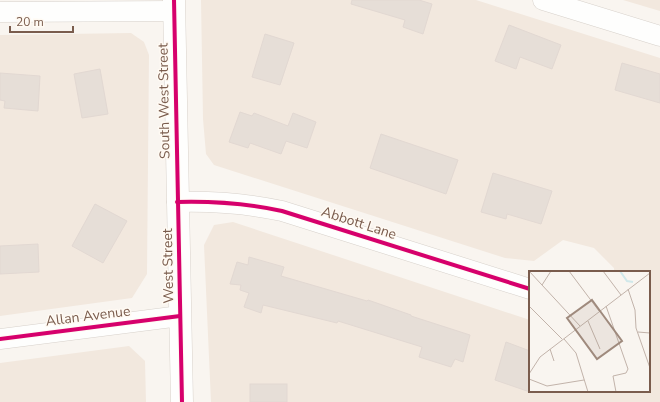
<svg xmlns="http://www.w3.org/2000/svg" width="660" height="402" viewBox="0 0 660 402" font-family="'Nunito Sans',sans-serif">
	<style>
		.residential { fill: #f2e8de }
		.building { fill: #e6ded7; stroke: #e2d8d2 }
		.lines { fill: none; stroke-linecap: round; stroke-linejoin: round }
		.street-casing { stroke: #d7d1cb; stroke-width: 21 }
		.secondary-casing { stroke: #d9d2cb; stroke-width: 23 }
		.street { stroke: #fefefd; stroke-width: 20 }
		.secondary { stroke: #fefefd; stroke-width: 22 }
		.cycleway-casing { stroke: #fffaf3; stroke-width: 6 }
		.cycleway { stroke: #d6006c; stroke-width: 4 }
		.labels { text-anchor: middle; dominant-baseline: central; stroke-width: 3; stroke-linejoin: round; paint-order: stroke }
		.street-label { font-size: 14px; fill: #7a5c4d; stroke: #fffaf3 }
		.inset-river { fill: none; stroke: #d0e8ea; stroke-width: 2 }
		.inset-road { fill: none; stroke: #c2b3aa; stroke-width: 1 }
		.view { fill: #9f8a7d; fill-opacity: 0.15; stroke: #9f8a7d; stroke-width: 2 }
		.inset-edge { fill: none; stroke: #7a5c4d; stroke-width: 2 }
	</style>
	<rect width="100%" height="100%" fill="#f9f5f0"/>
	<g class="residential">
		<path d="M 201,0 L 476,0 L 660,58 L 660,402 L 211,402 L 204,245 L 214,225 L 233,222 L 530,320 L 530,391 L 649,391 L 649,272 L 614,272 L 614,268 L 594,248 L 563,240 L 534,261 L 505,258 L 214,165 L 206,154 L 203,119 Z"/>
		<path d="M 623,0 L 660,0 L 660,11 Z"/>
		<path d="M 131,33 L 144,42 L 149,55 L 147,274 L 132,298 L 0,316 L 0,35 Z"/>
		<path d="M 129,346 L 145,361 L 146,402 L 0,402 L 0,363 Z"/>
	</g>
	<g class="building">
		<path d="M 352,0 L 419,0 L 432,4 L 423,34 L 403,27 L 405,20 L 351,4 Z"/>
		<path d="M 509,25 L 561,45 L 552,69 L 520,57 L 516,69 L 495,61 Z"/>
		<path d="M 265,34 L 294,43 L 280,85 L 252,77 Z"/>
		<path d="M 622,63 L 660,74 L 660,103 L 615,90 Z"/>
		<path d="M 100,69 L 108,114 L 82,118 L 74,74 Z"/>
		<path d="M 0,73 L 40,76 L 38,111 L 4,108 L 5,101 L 0,100 Z"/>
		<path d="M 240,112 L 252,116 L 254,113 L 288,126 L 293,113 L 316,122 L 307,148 L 286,141 L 281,154 L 250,143 L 248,148 L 229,142 Z"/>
		<path d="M 381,134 L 458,160 L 446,194 L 370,168 Z"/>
		<path d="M 493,173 L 552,191 L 541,224 L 507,214 L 506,219 L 481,212 Z"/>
		<path d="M 95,204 L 127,221 L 103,263 L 72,246 Z"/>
		<path d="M 38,244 L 39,272 L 0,274 L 0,246 Z"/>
		<path d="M 249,257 L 284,267 L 281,276 L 367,301 L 368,300 L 411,315 L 411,316 L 470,335 L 463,362 L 455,359 L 451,367 L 419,357 L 422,347 L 338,321 L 337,323 L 263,305 L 261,313 L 244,307 L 249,293 L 240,290 L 241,285 L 230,284 L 237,262 L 248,265 Z"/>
		<path d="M 506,342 L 530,351 L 530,392 L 495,380 Z"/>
		<rect x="250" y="384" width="37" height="18"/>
	</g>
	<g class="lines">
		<g class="street-casing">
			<g id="street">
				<path d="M 543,0 L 660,36"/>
				<path d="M 0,12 L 174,11"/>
				<path d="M 177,202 C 214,201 245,203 282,211 L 530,289"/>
				<path d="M 0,339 L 180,316"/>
			</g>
		</g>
		<g class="secondary-casing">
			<path id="secondary" d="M 174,0 L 182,402"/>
		</g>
		<use href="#street" class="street"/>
		<use href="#secondary" class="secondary"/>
		<g class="cycleway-casing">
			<g id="cycleway">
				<path d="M 174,0 L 182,402"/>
				<path d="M 177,202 C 214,201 245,203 282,211 L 530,289"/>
				<path d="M 0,339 L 180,316"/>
			</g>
		</g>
		<use href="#cycleway" class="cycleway"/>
	</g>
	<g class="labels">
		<g class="street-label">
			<text transform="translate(164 101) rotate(-91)">South West Street</text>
			<text transform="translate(359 223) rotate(18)">Abbott Lane</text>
			<text transform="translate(168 266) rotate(-91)">West Street</text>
			<text transform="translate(88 316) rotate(-7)">Allan Avenue</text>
		</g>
	</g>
	<g transform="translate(529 271)">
		<rect width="121" height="121" fill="#f9f5f0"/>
		<path class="inset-river" d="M 91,0 L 98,10 L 104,11"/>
		<path class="inset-road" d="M 0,0 L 51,55M 40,0 L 70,40M 74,0 L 92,24M 13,14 L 22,0M 99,18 L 106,39 L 107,57 L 121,97M 0,35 L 33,68M 77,35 L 99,98 L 97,102 L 84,105 L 87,121M 59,50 L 71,78M 109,61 L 121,62M 35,68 L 47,82 L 59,121M 21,78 L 25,90M 0,103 L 11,86 L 121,2M 0,108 L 18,115 L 55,109"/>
		<path class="view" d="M 63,29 L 93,70 L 68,88 L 38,47 Z"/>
		<rect width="121" height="121" class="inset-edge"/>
	</g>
	<path d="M10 26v6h63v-6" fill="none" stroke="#7a5c4d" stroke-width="2"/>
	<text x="16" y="26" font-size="12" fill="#7a5c4d" stroke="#fffaf3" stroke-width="3" paint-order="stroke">20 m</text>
</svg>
